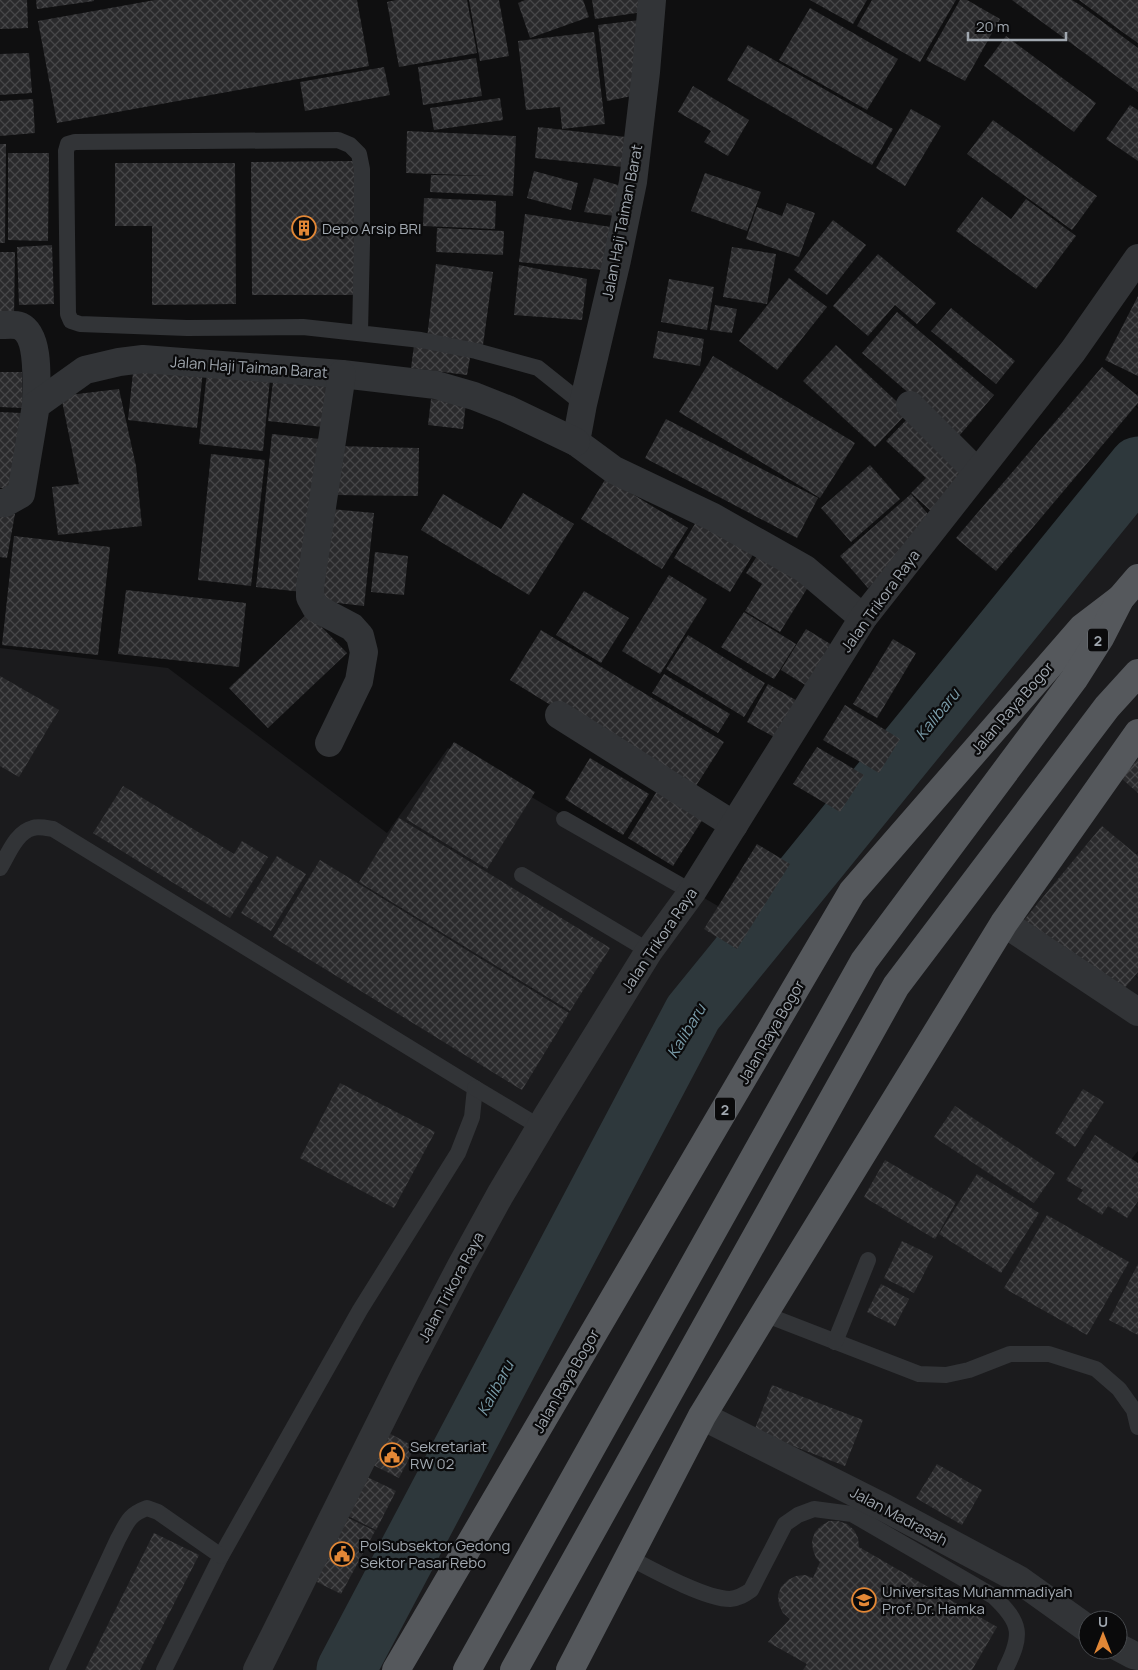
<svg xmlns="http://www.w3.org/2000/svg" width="1138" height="1670" viewBox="0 0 1138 1670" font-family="Manrope,sans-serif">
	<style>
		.built { fill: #1b1b1d; fill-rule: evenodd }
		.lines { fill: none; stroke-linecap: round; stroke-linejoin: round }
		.river { stroke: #2e383c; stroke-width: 59 }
		.building { fill: url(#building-cross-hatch) }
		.service { stroke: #323437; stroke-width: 16 }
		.minor { stroke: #323437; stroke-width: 28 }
		.tertiary { stroke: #323437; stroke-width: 28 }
		.trunk { stroke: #55585c; stroke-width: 28 }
		.labels { text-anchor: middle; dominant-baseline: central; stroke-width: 4.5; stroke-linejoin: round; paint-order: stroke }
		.shield { fill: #0a0a0b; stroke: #74797e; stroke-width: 1 }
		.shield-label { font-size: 14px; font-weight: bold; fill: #a1a8b0 }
		.street-label { font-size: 15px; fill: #a1a8b0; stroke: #0a0a0b }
		.poi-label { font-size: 15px; fill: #a1a8b0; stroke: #0a0a0b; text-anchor: start }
		.water-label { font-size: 16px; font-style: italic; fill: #7a9ca9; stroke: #0a0a0b }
	</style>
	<defs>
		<pattern id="building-cross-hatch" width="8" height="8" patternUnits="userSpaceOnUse" patternTransform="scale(1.25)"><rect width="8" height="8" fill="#2a2a2c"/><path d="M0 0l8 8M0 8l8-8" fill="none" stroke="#464648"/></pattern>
	</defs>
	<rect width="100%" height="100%" fill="#0f0f10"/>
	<path class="built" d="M 1138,491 L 1138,1151 L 1129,1162 L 1138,1169 L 1138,1670 L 0,1670 L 0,648 L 168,668 L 387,833 L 448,748 L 764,933 L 965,668 ZM 1088,1620 L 1118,1620 L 1118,1650 L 1088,1650 Z"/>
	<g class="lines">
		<path class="river" d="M 346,1670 L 693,1013 L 1138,466"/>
	</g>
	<g class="building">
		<path d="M 0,0 L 27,0 L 28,28 L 0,29 Z"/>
		<path d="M 36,0 L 94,0 L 94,1 L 37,9 Z"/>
		<path d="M 155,0 L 357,0 L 369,66 L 57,123 L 38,21 Z"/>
		<path d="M 396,0 L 467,0 L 477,53 L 399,67 L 387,2 Z"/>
		<path d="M 469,0 L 499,0 L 509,56 L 480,61 Z"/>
		<path d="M 525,0 L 583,0 L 589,17 L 530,38 L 518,3 Z"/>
		<path d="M 592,0 L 649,0 L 650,11 L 595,19 Z"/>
		<path d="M 810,0 L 867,0 L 853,24 Z"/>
		<path d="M 872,0 L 956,0 L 920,62 L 857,26 Z"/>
		<path d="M 960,0 L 967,0 L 1000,19 L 965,81 L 926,60 Z"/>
		<path d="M 1012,0 L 1072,0 L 1080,5 L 1138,48 L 1138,92 Z"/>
		<path d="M 1079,0 L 1138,0 L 1138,43 L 1121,31 Z"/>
		<path d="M 810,8 L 898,59 L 867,110 L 779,60 Z"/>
		<path d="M 640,20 L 637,95 L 607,101 L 598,25 Z"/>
		<path d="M 594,32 L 605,124 L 562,129 L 560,107 L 526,110 L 518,41 Z"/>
		<path d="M 1006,36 L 1096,103 L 1074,132 L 984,66 Z"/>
		<path d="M 748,45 L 893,129 L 872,165 L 727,80 Z"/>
		<path d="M 29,53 L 32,93 L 0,95 L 0,54 Z"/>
		<path d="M 476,58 L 482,96 L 423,105 L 418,67 Z"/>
		<path d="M 384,67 L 390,95 L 305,111 L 300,82 Z"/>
		<path d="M 693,86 L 749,120 L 728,156 L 704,142 L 711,131 L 678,112 Z"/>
		<path d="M 500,98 L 503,120 L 434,130 L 430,108 Z"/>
		<path d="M 33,99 L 35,133 L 0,136 L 0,101 Z"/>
		<path d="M 1130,105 L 1138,110 L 1138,161 L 1106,139 Z"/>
		<path d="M 911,109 L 941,126 L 905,186 L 876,168 Z"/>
		<path d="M 993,120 L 1097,196 L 1072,230 L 967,154 Z"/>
		<path d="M 538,127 L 626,137 L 623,167 L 535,158 Z"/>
		<path d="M 407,131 L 516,136 L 513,196 L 430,192 L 431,175 L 492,176 L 406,173 Z"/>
		<path d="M 0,144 L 6,144 L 5,243 L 0,243 Z"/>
		<path d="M 8,153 L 49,153 L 48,241 L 8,240 Z"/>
		<path d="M 356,161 L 357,295 L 252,295 L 251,162 Z"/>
		<path d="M 115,163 L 235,163 L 236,304 L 152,305 L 152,226 L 115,226 Z"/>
		<path d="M 534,171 L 578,183 L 571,210 L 527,198 Z"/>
		<path d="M 705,173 L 761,192 L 747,231 L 691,211 Z"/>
		<path d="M 594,178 L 621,186 L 615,216 L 584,212 Z"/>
		<path d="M 982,197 L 1011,219 L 1026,199 L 1076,236 L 1036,289 L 956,231 Z"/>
		<path d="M 424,198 L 496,201 L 495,229 L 423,226 Z"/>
		<path d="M 787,203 L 815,213 L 799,257 L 746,239 L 757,207 L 782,216 Z"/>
		<path d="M 525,214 L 611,227 L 603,270 L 519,262 Z"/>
		<path d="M 833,220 L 866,245 L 827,295 L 794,270 Z"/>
		<path d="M 437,228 L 504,231 L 503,255 L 436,252 Z"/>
		<path d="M 52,245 L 54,304 L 19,305 L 17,247 Z"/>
		<path d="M 732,247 L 776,254 L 767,304 L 723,297 Z"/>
		<path d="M 0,252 L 15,252 L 14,318 L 0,318 Z"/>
		<path d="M 878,254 L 936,303 L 917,324 L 895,305 L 868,336 L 833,306 Z"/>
		<path d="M 436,264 L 493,272 L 483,345 L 427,338 Z"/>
		<path d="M 519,265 L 587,279 L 582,320 L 514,315 Z"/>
		<path d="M 789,278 L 827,307 L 777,370 L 739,341 Z"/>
		<path d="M 669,279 L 714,287 L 707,330 L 661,322 Z"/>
		<path d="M 1138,296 L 1138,376 L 1105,360 Z"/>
		<path d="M 715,305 L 737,309 L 732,333 L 710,330 Z"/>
		<path d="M 951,308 L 1015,361 L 996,384 L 931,331 Z"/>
		<path d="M 897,312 L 994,395 L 959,436 L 862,353 Z"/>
		<path d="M 658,331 L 704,339 L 700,366 L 653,358 Z"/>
		<path d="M 414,345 L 471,352 L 467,375 L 411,368 Z"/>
		<path d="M 836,345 L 908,412 L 875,447 L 803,381 Z"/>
		<path d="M 713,356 L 855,443 L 820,498 L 679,412 Z"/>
		<path d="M 134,363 L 203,370 L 197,428 L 128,420 Z"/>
		<path d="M 1102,367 L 1138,396 L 1138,403 L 996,571 L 956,538 Z"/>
		<path d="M 0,372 L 22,372 L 22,408 L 0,407 Z"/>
		<path d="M 207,372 L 270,379 L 263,451 L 199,444 Z"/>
		<path d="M 274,374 L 329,380 L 323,427 L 268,421 Z"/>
		<path d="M 119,389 L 136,466 L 142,526 L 58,535 L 52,487 L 79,484 L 61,396 Z"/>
		<path d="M 431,399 L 466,403 L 463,429 L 428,425 Z"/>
		<path d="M 0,412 L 21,413 L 19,489 L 0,488 Z"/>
		<path d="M 911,415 L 971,471 L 932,512 L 911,493 L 926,478 L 886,441 Z"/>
		<path d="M 666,419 L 818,498 L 797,538 L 645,458 Z"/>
		<path d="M 272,434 L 320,439 L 303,592 L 256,587 Z"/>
		<path d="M 335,446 L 419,448 L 418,496 L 335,495 Z"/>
		<path d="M 211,454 L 265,460 L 251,586 L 198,580 Z"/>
		<path d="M 870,465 L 900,499 L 851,542 L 821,508 Z"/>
		<path d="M 606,478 L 688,528 L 662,569 L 581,519 Z"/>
		<path d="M 523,493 L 574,524 L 529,595 L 421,530 L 443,494 L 501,529 Z"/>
		<path d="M 911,494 L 933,520 L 901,559 L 868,588 L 840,556 Z"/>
		<path d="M 331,509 L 374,513 L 364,606 L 320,601 Z"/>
		<path d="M 0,511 L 15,514 L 7,558 L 0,557 Z"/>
		<path d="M 698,519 L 754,553 L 730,592 L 674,558 Z"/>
		<path d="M 14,536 L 110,547 L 98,655 L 2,645 Z"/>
		<path d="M 375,552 L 408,556 L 404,595 L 371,592 Z"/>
		<path d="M 759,553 L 810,584 L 780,632 L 745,611 L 762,584 L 746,573 Z"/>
		<path d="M 669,575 L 707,599 L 660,674 L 622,651 Z"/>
		<path d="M 126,590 L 246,603 L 239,667 L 118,654 Z"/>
		<path d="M 584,591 L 629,618 L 601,663 L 556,635 Z"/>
		<path d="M 744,612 L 796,644 L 774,679 L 721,647 Z"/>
		<path d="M 308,613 L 347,653 L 268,728 L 229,688 Z"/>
		<path d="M 806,629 L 840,650 L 815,691 L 781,670 Z"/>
		<path d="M 541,630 L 724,742 L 692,792 L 510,680 Z"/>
		<path d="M 688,635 L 765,683 L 744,717 L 666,669 Z"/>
		<path d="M 893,639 L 916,653 L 877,718 L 853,704 Z"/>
		<path d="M 664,674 L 730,714 L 718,733 L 652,693 Z"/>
		<path d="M 0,676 L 59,710 L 19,777 L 0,766 Z"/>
		<path d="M 768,684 L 806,706 L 785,743 L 747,722 Z"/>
		<path d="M 845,705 L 900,739 L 879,773 L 823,740 Z"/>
		<path d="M 454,742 L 535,792 L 487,869 L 406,819 Z"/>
		<path d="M 817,747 L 864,775 L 840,812 L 793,784 Z"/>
		<path d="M 590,758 L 649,794 L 623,835 L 565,799 Z"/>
		<path d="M 1138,759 L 1138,793 L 1121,778 Z"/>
		<path d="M 662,783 L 708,811 L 673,866 L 628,838 Z"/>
		<path d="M 123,786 L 234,854 L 242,841 L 268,857 L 230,918 L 93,833 Z"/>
		<path d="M 399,818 L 610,948 L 570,1011 L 359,882 Z"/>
		<path d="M 1102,826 L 1138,856 L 1138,972 L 1117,997 L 1024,920 Z"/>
		<path d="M 757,844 L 790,864 L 737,949 L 704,929 Z"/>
		<path d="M 277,856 L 306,874 L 271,931 L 241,913 Z"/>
		<path d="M 320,860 L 569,1013 L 522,1090 L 273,937 Z"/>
		<path d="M 340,1083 L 435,1132 L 394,1208 L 300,1158 Z"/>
		<path d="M 1083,1089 L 1104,1102 L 1075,1147 L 1055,1133 Z"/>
		<path d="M 955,1106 L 1055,1173 L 1034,1203 L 934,1137 Z"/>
		<path d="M 1095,1135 L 1138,1163 L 1138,1201 L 1127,1218 L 1108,1206 L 1102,1215 L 1077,1199 L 1083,1190 L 1066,1180 Z"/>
		<path d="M 885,1160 L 956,1202 L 935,1239 L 864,1197 Z"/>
		<path d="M 977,1174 L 1039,1213 L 1001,1273 L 939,1234 Z"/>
		<path d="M 1047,1215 L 1129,1262 L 1087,1335 L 1004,1288 Z"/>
		<path d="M 902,1241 L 933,1256 L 914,1293 L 884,1278 Z"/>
		<path d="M 1138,1264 L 1138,1335 L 1109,1320 Z"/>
		<path d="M 881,1284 L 909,1299 L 895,1326 L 867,1312 Z"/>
		<path d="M 772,1385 L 863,1420 L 845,1466 L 754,1431 Z"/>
		<path d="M 385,1431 L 415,1447 L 399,1478 L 369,1463 Z"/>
		<path d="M 937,1464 L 982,1490 L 962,1525 L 916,1498 Z"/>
		<path d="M 365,1476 L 396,1491 L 376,1530 L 346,1515 Z"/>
		<path d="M 342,1515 L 375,1531 L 341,1594 L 309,1578 Z"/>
		<path d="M 829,1521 L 838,1521 L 847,1524 L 854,1530 L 858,1538 L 859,1547 L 997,1627 L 972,1670 L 803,1670 L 807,1664 L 768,1642 L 790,1619 L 783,1613 L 779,1605 L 778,1595 L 781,1587 L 788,1580 L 796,1576 L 805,1575 L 813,1578 L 820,1562 L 816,1558 L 813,1550 L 812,1541 L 815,1532 L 821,1526 Z"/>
		<path d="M 154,1533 L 199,1555 L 140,1670 L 85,1670 Z"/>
	</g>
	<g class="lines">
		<g class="service">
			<path d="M 360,333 L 362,243 L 362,169 L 359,154 L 350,145 L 338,140 L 75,142 L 68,144 L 66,151 L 68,314 L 71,321 L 80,324 L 187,328 L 303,327 L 421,340 L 476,351 L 538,368 L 583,404"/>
			<path d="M 564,819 L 692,892"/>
			<path d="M 0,868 C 8,855 16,832 33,828 C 38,826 47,828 53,829 L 475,1088 L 472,1117 L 458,1153 L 360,1310 L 221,1556 L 164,1670"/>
			<path d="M 522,875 L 649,951"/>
			<path d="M 475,1088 L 540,1127"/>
			<path d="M 764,1314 L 919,1374 L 946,1375 L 969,1370 L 1010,1354 L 1049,1354 L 1096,1369 L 1119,1389 L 1134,1410 L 1138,1427"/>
			<path d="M 835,1342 L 868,1260"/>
			<path d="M 628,1557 C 651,1569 705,1599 730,1599 C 739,1598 744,1595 751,1590 L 785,1524 L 798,1515 L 814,1509 L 852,1514 L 993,1596 C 1022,1623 1023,1635 1005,1670"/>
			<path d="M 57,1670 L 118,1539 C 127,1523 128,1515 147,1508 L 158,1512 L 221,1556"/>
		</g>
		<g class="minor">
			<path d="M 652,0 L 646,72 L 633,182 L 617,260 L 583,404 L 576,442 L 614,470 L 713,517 L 805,569 L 863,618"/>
			<path d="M 0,325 C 6,325 15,324 20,326 C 41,336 36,384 36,405"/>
			<path d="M 910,405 L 977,472"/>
			<path d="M 0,503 L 5,503 L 21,494 L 36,405 L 85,370 L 119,362 L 143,359 L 342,374 L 436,385 L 474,396 L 507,409 L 576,442"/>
			<path d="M 559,715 L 734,825"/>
			<path d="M 329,743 L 359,681 L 364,652 L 360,636 L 352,627 L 316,608 L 310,597 L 310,587 L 342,374"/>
			<path d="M 1004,923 L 1138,1012"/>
			<path d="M 702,1416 L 885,1508 L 1018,1579 L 1088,1629"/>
			<path d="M 1118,1647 L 1133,1655 L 1138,1656"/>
		</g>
		<path class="tertiary" d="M 257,1670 L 406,1371 L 461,1266 L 500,1195 L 547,1116 L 649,951 L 692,892 L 863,618 L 1073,351 L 1138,258"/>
		<g class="trunk">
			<path d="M 396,1670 L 852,892 L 1082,628 L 1120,599"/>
			<path d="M 467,1670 L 864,961 L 1074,679 L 1100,638 L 1120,599 L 1138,578"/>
			<path d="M 514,1670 L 896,986 L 1107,707 L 1138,673"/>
			<path d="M 570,1670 L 702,1416 L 764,1314 L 1004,923 L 1138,733"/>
		</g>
	</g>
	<defs>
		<g id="building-ring" transform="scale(1.25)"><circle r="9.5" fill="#0a0a0b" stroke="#e28736" stroke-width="1.5"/><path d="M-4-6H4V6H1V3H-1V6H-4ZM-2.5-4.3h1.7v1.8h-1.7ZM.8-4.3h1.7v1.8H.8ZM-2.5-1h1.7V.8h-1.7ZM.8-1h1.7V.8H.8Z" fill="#e28736"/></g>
		<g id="civic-ring" transform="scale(1.25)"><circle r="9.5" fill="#0a0a0b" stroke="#e28736" stroke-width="1.5"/><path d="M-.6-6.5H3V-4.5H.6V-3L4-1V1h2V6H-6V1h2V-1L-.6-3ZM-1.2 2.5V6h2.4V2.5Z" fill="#e28736"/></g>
		<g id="university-ring" transform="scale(1.25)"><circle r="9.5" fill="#0a0a0b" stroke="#e28736" stroke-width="1.5"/><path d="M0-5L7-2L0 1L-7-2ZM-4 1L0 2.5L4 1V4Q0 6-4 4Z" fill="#e28736"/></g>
	</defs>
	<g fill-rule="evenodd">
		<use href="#building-ring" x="304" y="228"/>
		<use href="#civic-ring" x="392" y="1455"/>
		<use href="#civic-ring" x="342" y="1554"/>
		<use href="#university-ring" x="864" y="1600"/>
	</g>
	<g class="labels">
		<g class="shield">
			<rect x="1088" y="628.5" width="20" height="23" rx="4"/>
			<rect x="715" y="1097.5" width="20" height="23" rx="4"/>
		</g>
		<g class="shield-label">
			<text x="1098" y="640">2</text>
			<text x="725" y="1109">2</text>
		</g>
		<g class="street-label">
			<text transform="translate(622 222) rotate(-79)">Jalan Haji Taiman Barat</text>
			<text transform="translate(249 367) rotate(4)">Jalan Haji Taiman Barat</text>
			<text transform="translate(880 601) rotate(-54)">Jalan Trikora Raya</text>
			<text transform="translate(1012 708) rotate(-49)">Jalan Raya Bogor</text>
			<text transform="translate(659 940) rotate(-56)">Jalan Trikora Raya</text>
			<text transform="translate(771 1032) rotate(-60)">Jalan Raya Bogor</text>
			<text transform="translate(451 1287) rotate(-62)">Jalan Trikora Raya</text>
			<text transform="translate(566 1381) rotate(-60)">Jalan Raya Bogor</text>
			<text transform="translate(899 1516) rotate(28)">Jalan Madrasah</text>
		</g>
		<g class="poi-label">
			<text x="322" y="228">Depo Arsip BRI</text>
			<text x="410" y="1446">Sekretariat<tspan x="410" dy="17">RW 02</tspan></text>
			<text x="360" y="1545">PolSubsektor Gedong<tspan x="360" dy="17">Sektor Pasar Rebo</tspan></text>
			<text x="882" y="1591">Universitas Muhammadiyah<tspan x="882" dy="17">Prof. Dr. Hamka</tspan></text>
		</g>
		<g class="water-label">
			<text transform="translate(937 714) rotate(-51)">Kalibaru</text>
			<text transform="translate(686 1031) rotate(-59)">Kalibaru</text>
			<text transform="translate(495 1388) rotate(-62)">Kalibaru</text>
		</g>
	</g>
	<g transform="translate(1103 1635)"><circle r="24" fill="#0a0a0b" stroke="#46494d"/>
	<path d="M0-4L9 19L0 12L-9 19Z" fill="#e28736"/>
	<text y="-8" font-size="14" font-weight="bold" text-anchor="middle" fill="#a1a8b0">U</text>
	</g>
	<path d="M968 32v8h98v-8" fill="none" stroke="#a1a8b0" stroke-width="2.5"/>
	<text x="976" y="32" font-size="15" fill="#a1a8b0" stroke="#0a0a0b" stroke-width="4" paint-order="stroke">20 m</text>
</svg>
